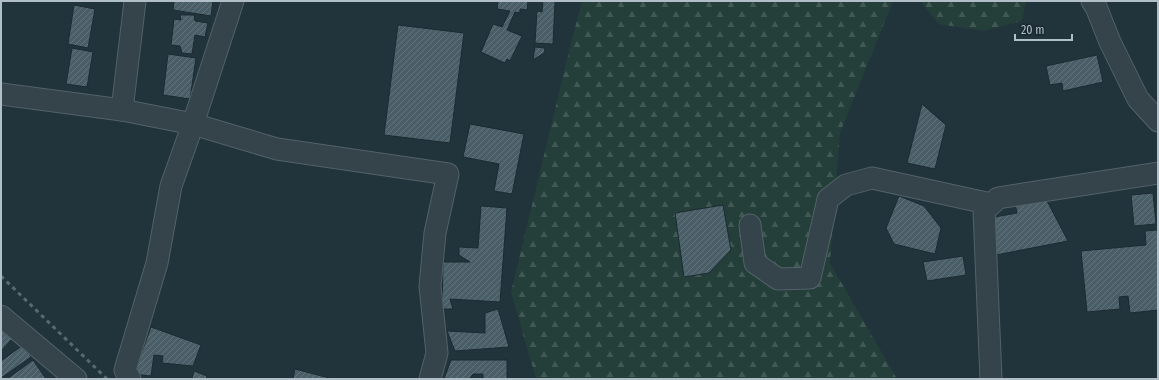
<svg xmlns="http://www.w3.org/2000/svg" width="1159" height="380" viewBox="0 0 1159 380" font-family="'Fira Sans Condensed',sans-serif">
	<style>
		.forest { fill: url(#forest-firs) }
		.building { fill: url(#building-hatch); stroke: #1c2b32 }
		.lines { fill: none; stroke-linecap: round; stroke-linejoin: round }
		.minor-casing { stroke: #536269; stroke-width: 23 }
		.minor { stroke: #35444b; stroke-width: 21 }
		.rail { stroke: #576a72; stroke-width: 3; stroke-dasharray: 4 4; stroke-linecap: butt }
	</style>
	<defs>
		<pattern id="forest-firs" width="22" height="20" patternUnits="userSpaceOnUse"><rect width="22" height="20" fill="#243e39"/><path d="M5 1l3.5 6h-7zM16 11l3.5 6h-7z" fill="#415854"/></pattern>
		<pattern id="building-hatch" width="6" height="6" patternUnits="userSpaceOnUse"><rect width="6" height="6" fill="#4a5e67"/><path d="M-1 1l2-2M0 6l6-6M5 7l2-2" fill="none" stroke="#62737b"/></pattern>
	</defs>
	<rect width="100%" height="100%" fill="#21333b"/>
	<g class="forest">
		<path d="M 582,1 L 893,1 L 840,133 L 830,263 L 897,379 L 536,379 L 511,292 L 571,43 Z"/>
		<path d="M 921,1 L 1026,1 L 1022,21 L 984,31 L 938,24 Z"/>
	</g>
	<g class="building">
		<path d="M 174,1 L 213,1 L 211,16 L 173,10 Z"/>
		<path d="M 498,1 L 528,1 L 527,10 L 520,9 L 520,13 L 515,12 L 507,30 L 522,36 L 510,61 L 507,59 L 505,63 L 481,52 L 493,24 L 502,27 L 510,11 L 497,9 Z"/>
		<path d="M 543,1 L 555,1 L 553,44 L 535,43 L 537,11 L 542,12 Z"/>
		<path d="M 74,5 L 95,9 L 88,48 L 68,44 Z"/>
		<path d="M 180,15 L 194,15 L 195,21 L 208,23 L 205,37 L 195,35 L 192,54 L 182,53 L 180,46 L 171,45 L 174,19 L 181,20 Z"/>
		<path d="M 398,25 L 464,33 L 450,143 L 384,135 Z"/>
		<path d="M 535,47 L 545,48 L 544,53 L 533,60 Z"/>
		<path d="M 72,48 L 93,52 L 87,87 L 66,84 Z"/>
		<path d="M 168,54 L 196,58 L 190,99 L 163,95 Z"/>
		<path d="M 1097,55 L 1103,82 L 1063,91 L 1062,83 L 1050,85 L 1046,66 Z"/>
		<path d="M 922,104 L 946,125 L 935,169 L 907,163 Z"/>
		<path d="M 470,124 L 524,134 L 512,194 L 494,191 L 499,164 L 463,157 Z"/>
		<path d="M 1153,193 L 1156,224 L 1134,226 L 1131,195 Z"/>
		<path d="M 899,196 L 924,206 L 941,228 L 935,254 L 894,244 L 886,228 Z"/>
		<path d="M 1014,198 L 1047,201 L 1068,241 L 996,255 L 989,218 L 1017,213 Z"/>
		<path d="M 723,205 L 731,250 L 709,273 L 684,277 L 675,213 Z"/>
		<path d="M 481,206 L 507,208 L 500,302 L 450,299 L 453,309 L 442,309 L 443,262 L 470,262 L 459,255 L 459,247 L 478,248 Z"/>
		<path d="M 1158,230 L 1158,310 L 1130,313 L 1128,296 L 1119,297 L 1120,309 L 1087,312 L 1081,251 L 1146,245 L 1145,231 Z"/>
		<path d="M 963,256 L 966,275 L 927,281 L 923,262 Z"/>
		<path d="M 498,309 L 509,347 L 455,351 L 447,331 L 485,333 L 485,313 Z"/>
		<path d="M 151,327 L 201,345 L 193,366 L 162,363 L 163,356 L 154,355 L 151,376 L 134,374 Z"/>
		<path d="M 1,329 L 12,339 L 1,351 Z"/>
		<path d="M 23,345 L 31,357 L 1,378 L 1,361 Z"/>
		<path d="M 33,360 L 46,379 L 7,379 Z"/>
		<path d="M 451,360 L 507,360 L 507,379 L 483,379 L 483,374 L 473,374 L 469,379 L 444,379 Z"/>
		<path d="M 295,369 L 333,379 L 293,379 Z"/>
		<path d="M 194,371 L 207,376 L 206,379 L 192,379 Z"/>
	</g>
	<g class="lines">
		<g class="minor-casing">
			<g id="minor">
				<path d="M 1092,1 L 1096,7 L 1110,42 L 1138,99 L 1158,121"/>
				<path d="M 1,94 L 122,110 L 193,124 L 277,149 L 448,174 L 435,233 L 430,286 L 437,353 L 430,379"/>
				<path d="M 122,110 L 135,1"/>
				<path d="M 750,225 L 755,263 L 778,279 L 810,278 L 828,199 L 846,185 L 872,178 L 991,204"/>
				<path d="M 1,316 L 76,379"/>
				<path d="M 130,379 L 125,370 L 157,263 L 171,186 L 193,124 L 233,1"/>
				<path d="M 991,379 L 984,211 L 998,198 L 1158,173"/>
			</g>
		</g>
		<use href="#minor" class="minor"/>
		<path class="rail" d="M 1,276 L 107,379"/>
	</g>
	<rect width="1159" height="380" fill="none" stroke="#b0bfc7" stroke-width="4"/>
	<path d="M1015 34v6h57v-6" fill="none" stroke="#b0bfc7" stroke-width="2"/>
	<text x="1021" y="34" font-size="12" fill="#b0bfc7" stroke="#1b2930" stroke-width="3" paint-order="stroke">20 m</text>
</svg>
